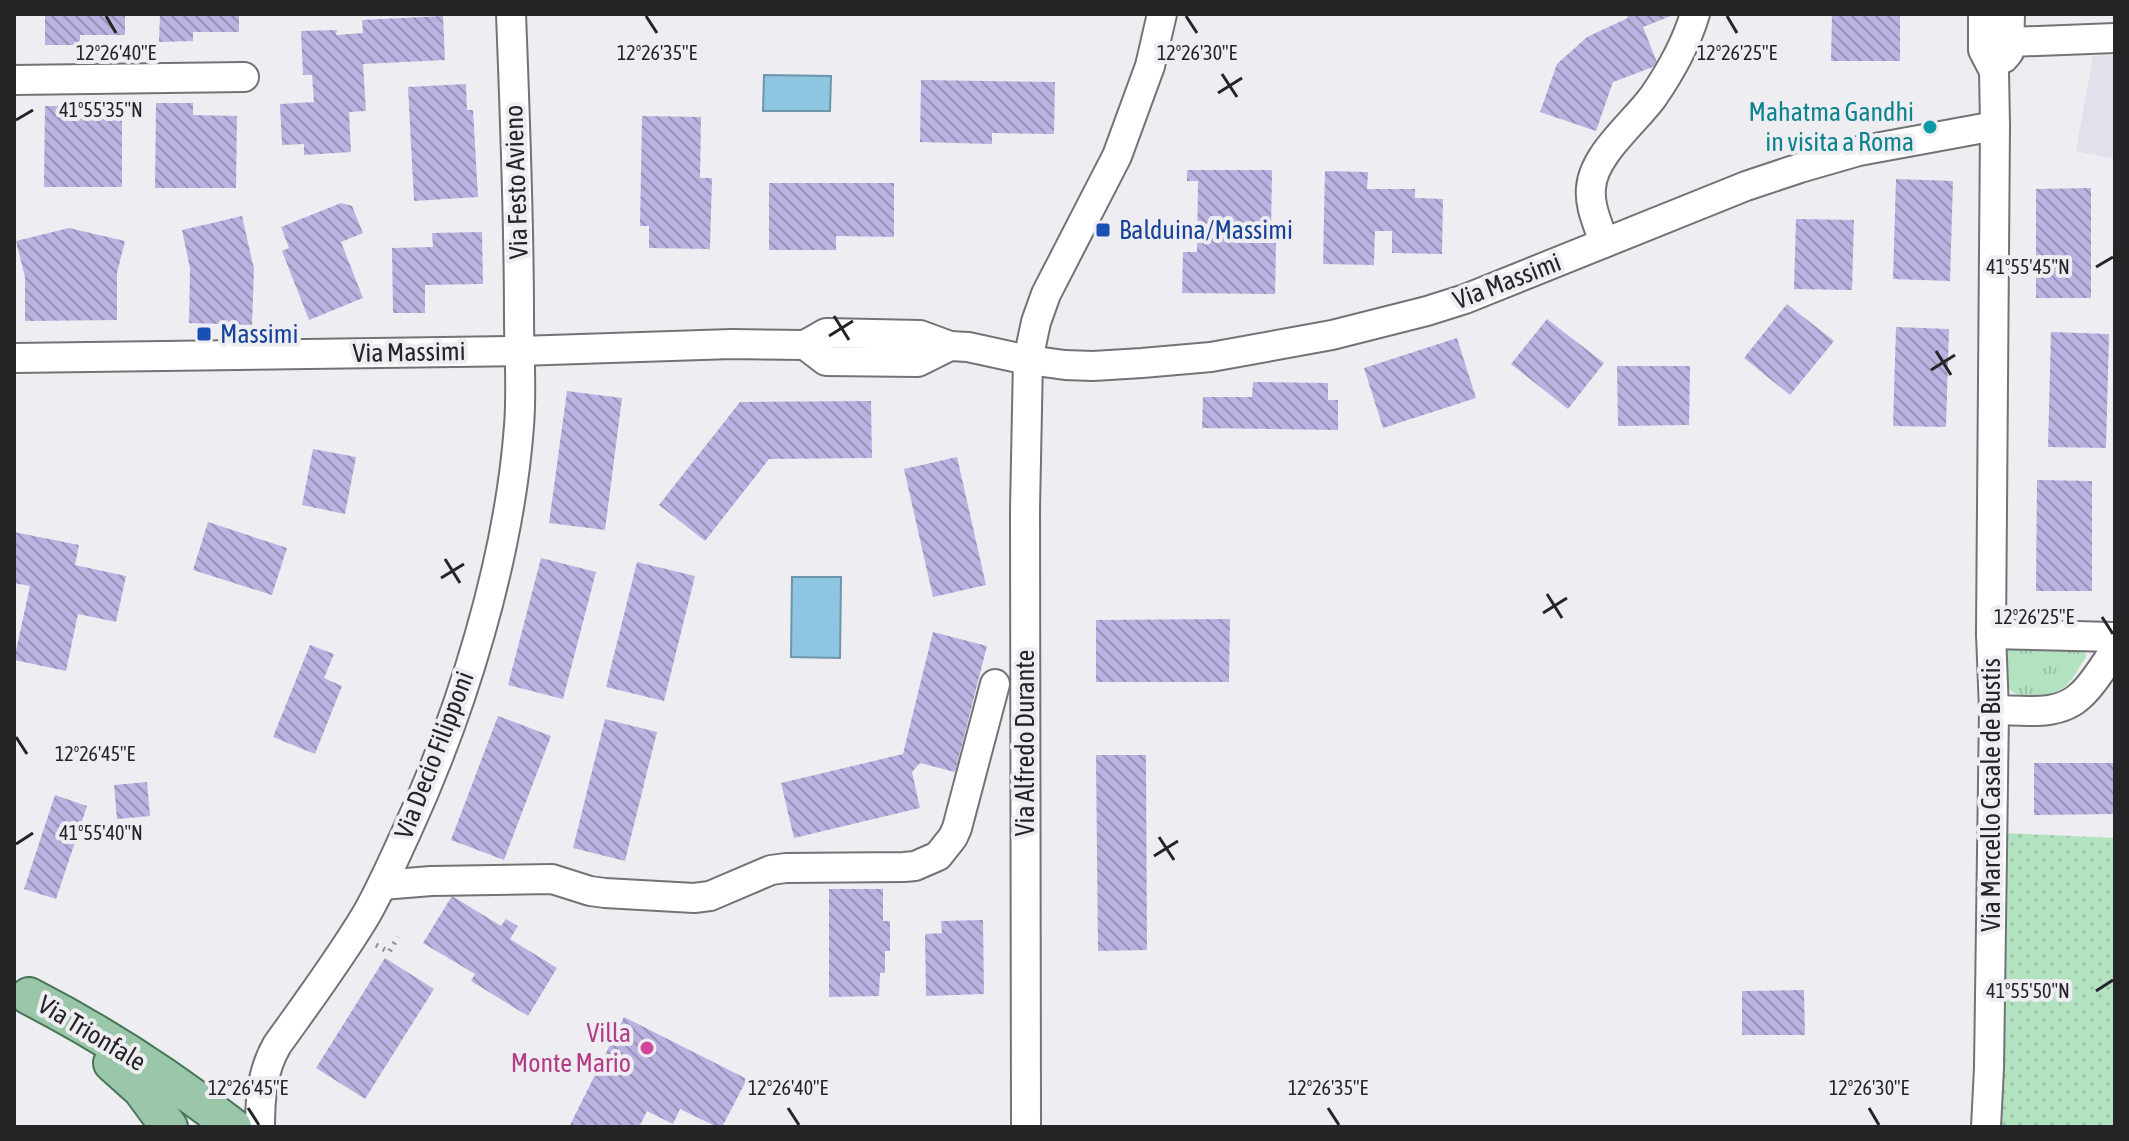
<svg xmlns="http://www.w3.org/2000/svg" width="2129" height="1141" viewBox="0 0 2129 1141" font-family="'Asap Condensed',sans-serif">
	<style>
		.built { fill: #e2e0eb }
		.grass { fill: url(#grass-tufts) }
		.park { fill: url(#park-dots) }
		.water { fill: #8ec5e1; stroke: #6e95a9; stroke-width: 2 }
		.building { fill: url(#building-back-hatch) }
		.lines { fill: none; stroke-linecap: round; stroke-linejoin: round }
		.minor-casing { stroke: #737275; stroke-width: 32 }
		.major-casing { stroke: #467656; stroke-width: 40 }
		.path { stroke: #909093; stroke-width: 5; stroke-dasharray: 2 6; stroke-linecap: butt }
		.minor { stroke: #fff; stroke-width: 28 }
		.major { stroke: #9ac7a9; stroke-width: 36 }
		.ticks { fill: none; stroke: #252527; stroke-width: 3 }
		.culture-dot { fill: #0f9aa8; stroke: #eeeef2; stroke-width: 3 }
		.transit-dot { fill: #1a4fb4; stroke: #eeeef2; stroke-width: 3 }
		.hotel-dot { fill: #d1479c; stroke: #eeeef2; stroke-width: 3 }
		.labels { text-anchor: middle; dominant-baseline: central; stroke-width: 8; stroke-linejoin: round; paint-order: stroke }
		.culture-label { font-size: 26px; fill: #0d838f; stroke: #eeeef2; text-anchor: end }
		.street-label { font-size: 26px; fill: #252527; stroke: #eeeef2 }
		.transit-label { font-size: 26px; fill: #164399; stroke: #eeeef2; text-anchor: start }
		.hotel-label { font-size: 26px; fill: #b23c85; stroke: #eeeef2; text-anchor: end }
		.ticks-label { font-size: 20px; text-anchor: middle; fill: #252527; stroke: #eeeef2; stroke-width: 8; stroke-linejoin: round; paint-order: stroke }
	</style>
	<defs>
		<pattern id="grass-tufts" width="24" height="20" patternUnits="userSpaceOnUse" patternTransform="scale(2)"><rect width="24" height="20" fill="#b3e2c1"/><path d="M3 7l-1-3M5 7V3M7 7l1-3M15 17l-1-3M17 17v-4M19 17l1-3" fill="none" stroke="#9ac2a6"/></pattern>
		<pattern id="park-dots" width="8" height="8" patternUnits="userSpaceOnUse" patternTransform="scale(2)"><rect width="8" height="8" fill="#b3e2c1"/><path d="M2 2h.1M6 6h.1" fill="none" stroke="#9ac2a6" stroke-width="1.8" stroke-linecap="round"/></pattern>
		<pattern id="building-back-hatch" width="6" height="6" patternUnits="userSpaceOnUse" patternTransform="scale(2)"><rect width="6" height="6" fill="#bbb2e2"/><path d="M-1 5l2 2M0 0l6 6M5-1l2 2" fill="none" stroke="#9891b7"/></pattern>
	</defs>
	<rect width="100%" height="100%" fill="#eeeef2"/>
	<path class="built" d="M 2115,55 L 2115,159 L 2076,151 L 2093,56 Z"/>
	<path class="grass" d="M 2010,644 L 2085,648 L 2086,657 C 2079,667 2073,681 2063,688 C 2052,696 2017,702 2009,688 C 2005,681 2006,671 2006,662 C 2007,655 2006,651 2010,644 Z"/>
	<path class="park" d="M 2004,833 L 2115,838 L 2115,1127 L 1996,1127 L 2005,993 L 1999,867 Z"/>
	<g class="water">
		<path d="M 764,75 L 831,76 L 830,111 L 763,111 Z"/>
		<path d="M 792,577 L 841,577 L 840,658 L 791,657 Z"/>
	</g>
	<g class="building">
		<path d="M 45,14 L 125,14 L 125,35 L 80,35 L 80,45 L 45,45 Z"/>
		<path d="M 160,14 L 239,14 L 239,32 L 193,32 L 193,41 L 159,42 Z"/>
		<path d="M 1626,14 L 1676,14 L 1643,27 L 1658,65 L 1613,82 L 1596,131 L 1540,112 L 1557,64 L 1587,37 L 1628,18 Z"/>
		<path d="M 1832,14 L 1900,14 L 1900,61 L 1831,61 Z"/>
		<path d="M 443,16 L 445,60 L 363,64 L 366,111 L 349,112 L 351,152 L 304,155 L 304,144 L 282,145 L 280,104 L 314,102 L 312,75 L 303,75 L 301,31 L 337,30 L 336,35 L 363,33 L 362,20 Z"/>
		<path d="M 921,80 L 1055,82 L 1054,134 L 992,133 L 992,144 L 920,142 Z"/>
		<path d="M 466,84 L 467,110 L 473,110 L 478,197 L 414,201 L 408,87 Z"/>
		<path d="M 156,103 L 193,103 L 193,115 L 237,116 L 236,188 L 155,188 Z"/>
		<path d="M 45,106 L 79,106 L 79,117 L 122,117 L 122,187 L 44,187 Z"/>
		<path d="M 642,116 L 701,117 L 700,178 L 712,178 L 710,249 L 649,248 L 649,226 L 640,226 Z"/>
		<path d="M 1187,170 L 1272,170 L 1271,236 L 1244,236 L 1244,243 L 1276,243 L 1275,294 L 1182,293 L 1183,252 L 1197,252 L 1198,181 L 1187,181 Z"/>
		<path d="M 1325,171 L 1368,172 L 1367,189 L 1415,189 L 1415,198 L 1443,199 L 1442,254 L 1392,253 L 1392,231 L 1375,231 L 1374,265 L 1323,264 Z"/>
		<path d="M 1896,179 L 1953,181 L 1950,281 L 1893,279 Z"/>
		<path d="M 769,183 L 894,183 L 894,237 L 836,236 L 836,250 L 769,250 Z"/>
		<path d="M 2091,188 L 2091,298 L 2036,298 L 2036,189 Z"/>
		<path d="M 341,203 L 352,206 L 363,233 L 341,242 L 363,298 L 309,320 L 282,251 L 289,248 L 281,227 Z"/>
		<path d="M 242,216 L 254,269 L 252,325 L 189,323 L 190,268 L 182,230 Z"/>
		<path d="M 1796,219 L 1854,220 L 1852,290 L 1794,289 Z"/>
		<path d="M 69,228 L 125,241 L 117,273 L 117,320 L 25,321 L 25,277 L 16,241 Z"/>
		<path d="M 482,232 L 483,284 L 425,285 L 425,313 L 393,313 L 392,248 L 433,247 L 432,233 Z"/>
		<path d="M 1787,304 L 1834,341 L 1790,395 L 1744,358 Z"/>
		<path d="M 1547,319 L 1604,363 L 1568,409 L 1511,364 Z"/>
		<path d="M 1896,327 L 1949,329 L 1946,427 L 1893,426 Z"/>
		<path d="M 2051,332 L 2109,334 L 2106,448 L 2048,447 Z"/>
		<path d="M 1457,338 L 1476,398 L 1383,428 L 1364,368 Z"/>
		<path d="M 1617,366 L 1690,366 L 1689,425 L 1618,426 Z"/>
		<path d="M 1253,382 L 1328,383 L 1328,400 L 1338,400 L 1338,430 L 1202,428 L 1203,397 L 1252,397 Z"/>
		<path d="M 567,391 L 622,398 L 605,530 L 549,523 Z"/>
		<path d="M 871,401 L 872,458 L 769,459 L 705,541 L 659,505 L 740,402 Z"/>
		<path d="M 313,449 L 356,457 L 345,514 L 302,505 Z"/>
		<path d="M 957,457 L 986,585 L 933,597 L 904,469 Z"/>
		<path d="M 2037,480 L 2092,481 L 2092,591 L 2036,591 Z"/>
		<path d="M 208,522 L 287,548 L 272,595 L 193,570 Z"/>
		<path d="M 14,532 L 79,545 L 75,565 L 126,576 L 116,622 L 78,614 L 66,671 L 14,660 L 30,586 L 14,583 Z"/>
		<path d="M 541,558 L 596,572 L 563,699 L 508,685 Z"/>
		<path d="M 637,562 L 695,576 L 664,701 L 606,687 Z"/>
		<path d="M 1230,619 L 1229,682 L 1096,682 L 1096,620 Z"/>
		<path d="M 933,632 L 987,646 L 955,772 L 920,763 L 912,772 L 920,808 L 794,838 L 781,783 L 903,754 Z"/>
		<path d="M 310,645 L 334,654 L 324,678 L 342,686 L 315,754 L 273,737 Z"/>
		<path d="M 498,716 L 551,736 L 504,860 L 451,840 Z"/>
		<path d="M 605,719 L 657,732 L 625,861 L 573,848 Z"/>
		<path d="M 1096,755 L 1146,755 L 1147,950 L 1098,951 Z"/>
		<path d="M 2034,763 L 2115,763 L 2115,814 L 2034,815 Z"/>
		<path d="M 147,782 L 150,816 L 117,819 L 114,785 Z"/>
		<path d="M 55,795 L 87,806 L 56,899 L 24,889 Z"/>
		<path d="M 829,889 L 883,889 L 883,921 L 890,921 L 890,951 L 885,951 L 885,973 L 880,973 L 879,996 L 829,997 Z"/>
		<path d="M 452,896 L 501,926 L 506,919 L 518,926 L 510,939 L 557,968 L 528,1016 L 471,981 L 475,974 L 423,943 Z"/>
		<path d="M 983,920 L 984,994 L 926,996 L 925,934 L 942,933 L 941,921 Z"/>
		<path d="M 385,958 L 434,989 L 365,1099 L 316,1068 Z"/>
		<path d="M 1804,990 L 1805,1035 L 1742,1035 L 1742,991 Z"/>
		<path d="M 624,1017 L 747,1079 L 722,1127 L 717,1127 L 680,1109 L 673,1124 L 647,1111 L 639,1127 L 569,1127 Z"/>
	</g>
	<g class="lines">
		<g class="minor-casing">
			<g id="minor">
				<path d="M 2010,42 L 2115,38"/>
				<path d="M 2004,58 L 2009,52 L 2010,14"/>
				<path d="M 14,80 L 244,77"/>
				<path d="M 1604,243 C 1599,226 1589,207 1591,188 C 1593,155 1634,123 1653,97 C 1671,71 1686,44 1695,14"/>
				<path d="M 805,345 L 826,361 L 918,362 L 950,346"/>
				<path d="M 14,358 L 519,351 L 732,344 L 805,345 L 826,333 L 920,335 L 950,346 L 968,347 L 1028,360 L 1065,365 L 1093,366 L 1142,363 L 1211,357 L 1332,335 L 1427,311 L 1465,299 L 1746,186 L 1800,168 L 1859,151 L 1995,126 L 1994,71 L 1983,50 L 1983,14"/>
				<path d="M 1991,634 L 2115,637"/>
				<path d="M 1994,710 C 2022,710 2058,717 2080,696 C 2094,684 2104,665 2115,650"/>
				<path d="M 382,885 L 431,881 L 552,879 L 590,891 L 605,893 L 694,898 L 710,896 L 771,870 L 786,868 L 904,867 L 915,866 L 938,856 L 953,837 L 957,828 L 995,684"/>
				<path d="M 260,1127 C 260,1098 262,1071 277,1045 C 307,1003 339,960 366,915 C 381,889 393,861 406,833 C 462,712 509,560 519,426 C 522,390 519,353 519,317 C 519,216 515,115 511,14"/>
				<path d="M 1026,1127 L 1025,509 L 1028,360 L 1036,322 L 1046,294 L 1117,156 L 1150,66 L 1162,14"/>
				<path d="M 1986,1127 L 1989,1068 L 1994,710 L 1991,634 L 1995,126"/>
			</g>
		</g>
		<g class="major-casing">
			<g id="major">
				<path d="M 29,996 C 101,1033 169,1077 233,1127"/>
				<path d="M 112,1063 L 141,1089 L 169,1127"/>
			</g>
		</g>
		<path class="path" d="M 376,945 L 389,952 L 398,937"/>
		<use href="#minor" class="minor"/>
		<use href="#major" class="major"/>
	</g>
	<path class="ticks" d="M 106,16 L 116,33M 646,16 L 657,33M 1186,16 L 1197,33M 1727,16 L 1737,33M 1222,74 L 1237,97M 1218,93 L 1242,78M 16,120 L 33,110M 2096,267 L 2113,257M 834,316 L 849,340M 829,336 L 853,321M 1936,351 L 1951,375M 1931,370 L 1955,355M 445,559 L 460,583M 441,578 L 464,564M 1547,594 L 1562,618M 1543,613 L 1567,598M 2102,617 L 2113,634M 16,737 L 27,754M 1159,837 L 1174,860M 16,844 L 33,833M 1154,856 L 1178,841M 2096,991 L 2113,980M 248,1108 L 259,1125M 788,1108 L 799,1125M 1328,1108 L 1339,1125M 1869,1108 L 1879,1125"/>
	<circle class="culture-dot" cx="1930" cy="127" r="8"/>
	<g class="transit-dot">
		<rect x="1095" y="222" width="16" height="16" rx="4"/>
		<rect x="196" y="326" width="16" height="16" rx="4"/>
	</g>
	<circle class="hotel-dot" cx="647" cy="1048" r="8"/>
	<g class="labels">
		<g class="culture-label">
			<text x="1914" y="112">Mahatma Gandhi<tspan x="1914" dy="30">in visita a Roma</tspan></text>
		</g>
		<g class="street-label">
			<text transform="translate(516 182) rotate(-92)">Via Festo Avieno</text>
			<text transform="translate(1507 281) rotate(-21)">Via Massimi</text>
			<text transform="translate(409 352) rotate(-1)">Via Massimi</text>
			<text transform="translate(1025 743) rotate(-90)">Via Alfredo Durante</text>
			<text transform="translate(434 755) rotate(-69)">Via Decio Filipponi</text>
			<text transform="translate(1991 795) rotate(-90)">Via Marcello Casale de Bustis</text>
			<text transform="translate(92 1033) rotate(31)">Via Trionfale</text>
		</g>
		<g class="transit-label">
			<text x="1119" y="230">Balduina/Massimi</text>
			<text x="220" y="334">Massimi</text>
		</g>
		<g class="hotel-label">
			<text x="631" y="1033">Villa<tspan x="631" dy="30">Monte Mario</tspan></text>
		</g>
	</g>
	<g class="ticks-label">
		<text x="657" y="60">12°26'35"E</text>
		<text x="1737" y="60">12°26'25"E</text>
		<text x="116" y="60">12°26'40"E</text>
		<text x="1197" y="60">12°26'30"E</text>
		<text x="101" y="117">41°55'35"N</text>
		<text x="2028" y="274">41°55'45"N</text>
		<text x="2034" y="624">12°26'25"E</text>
		<text x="95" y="761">12°26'45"E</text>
		<text x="101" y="840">41°55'40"N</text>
		<text x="2028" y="998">41°55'50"N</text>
		<text x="248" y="1095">12°26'45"E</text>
		<text x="788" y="1095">12°26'40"E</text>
		<text x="1328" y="1095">12°26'35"E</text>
		<text x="1869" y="1095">12°26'30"E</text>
	</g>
	<rect width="2129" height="1141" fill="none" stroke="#252527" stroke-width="32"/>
</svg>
